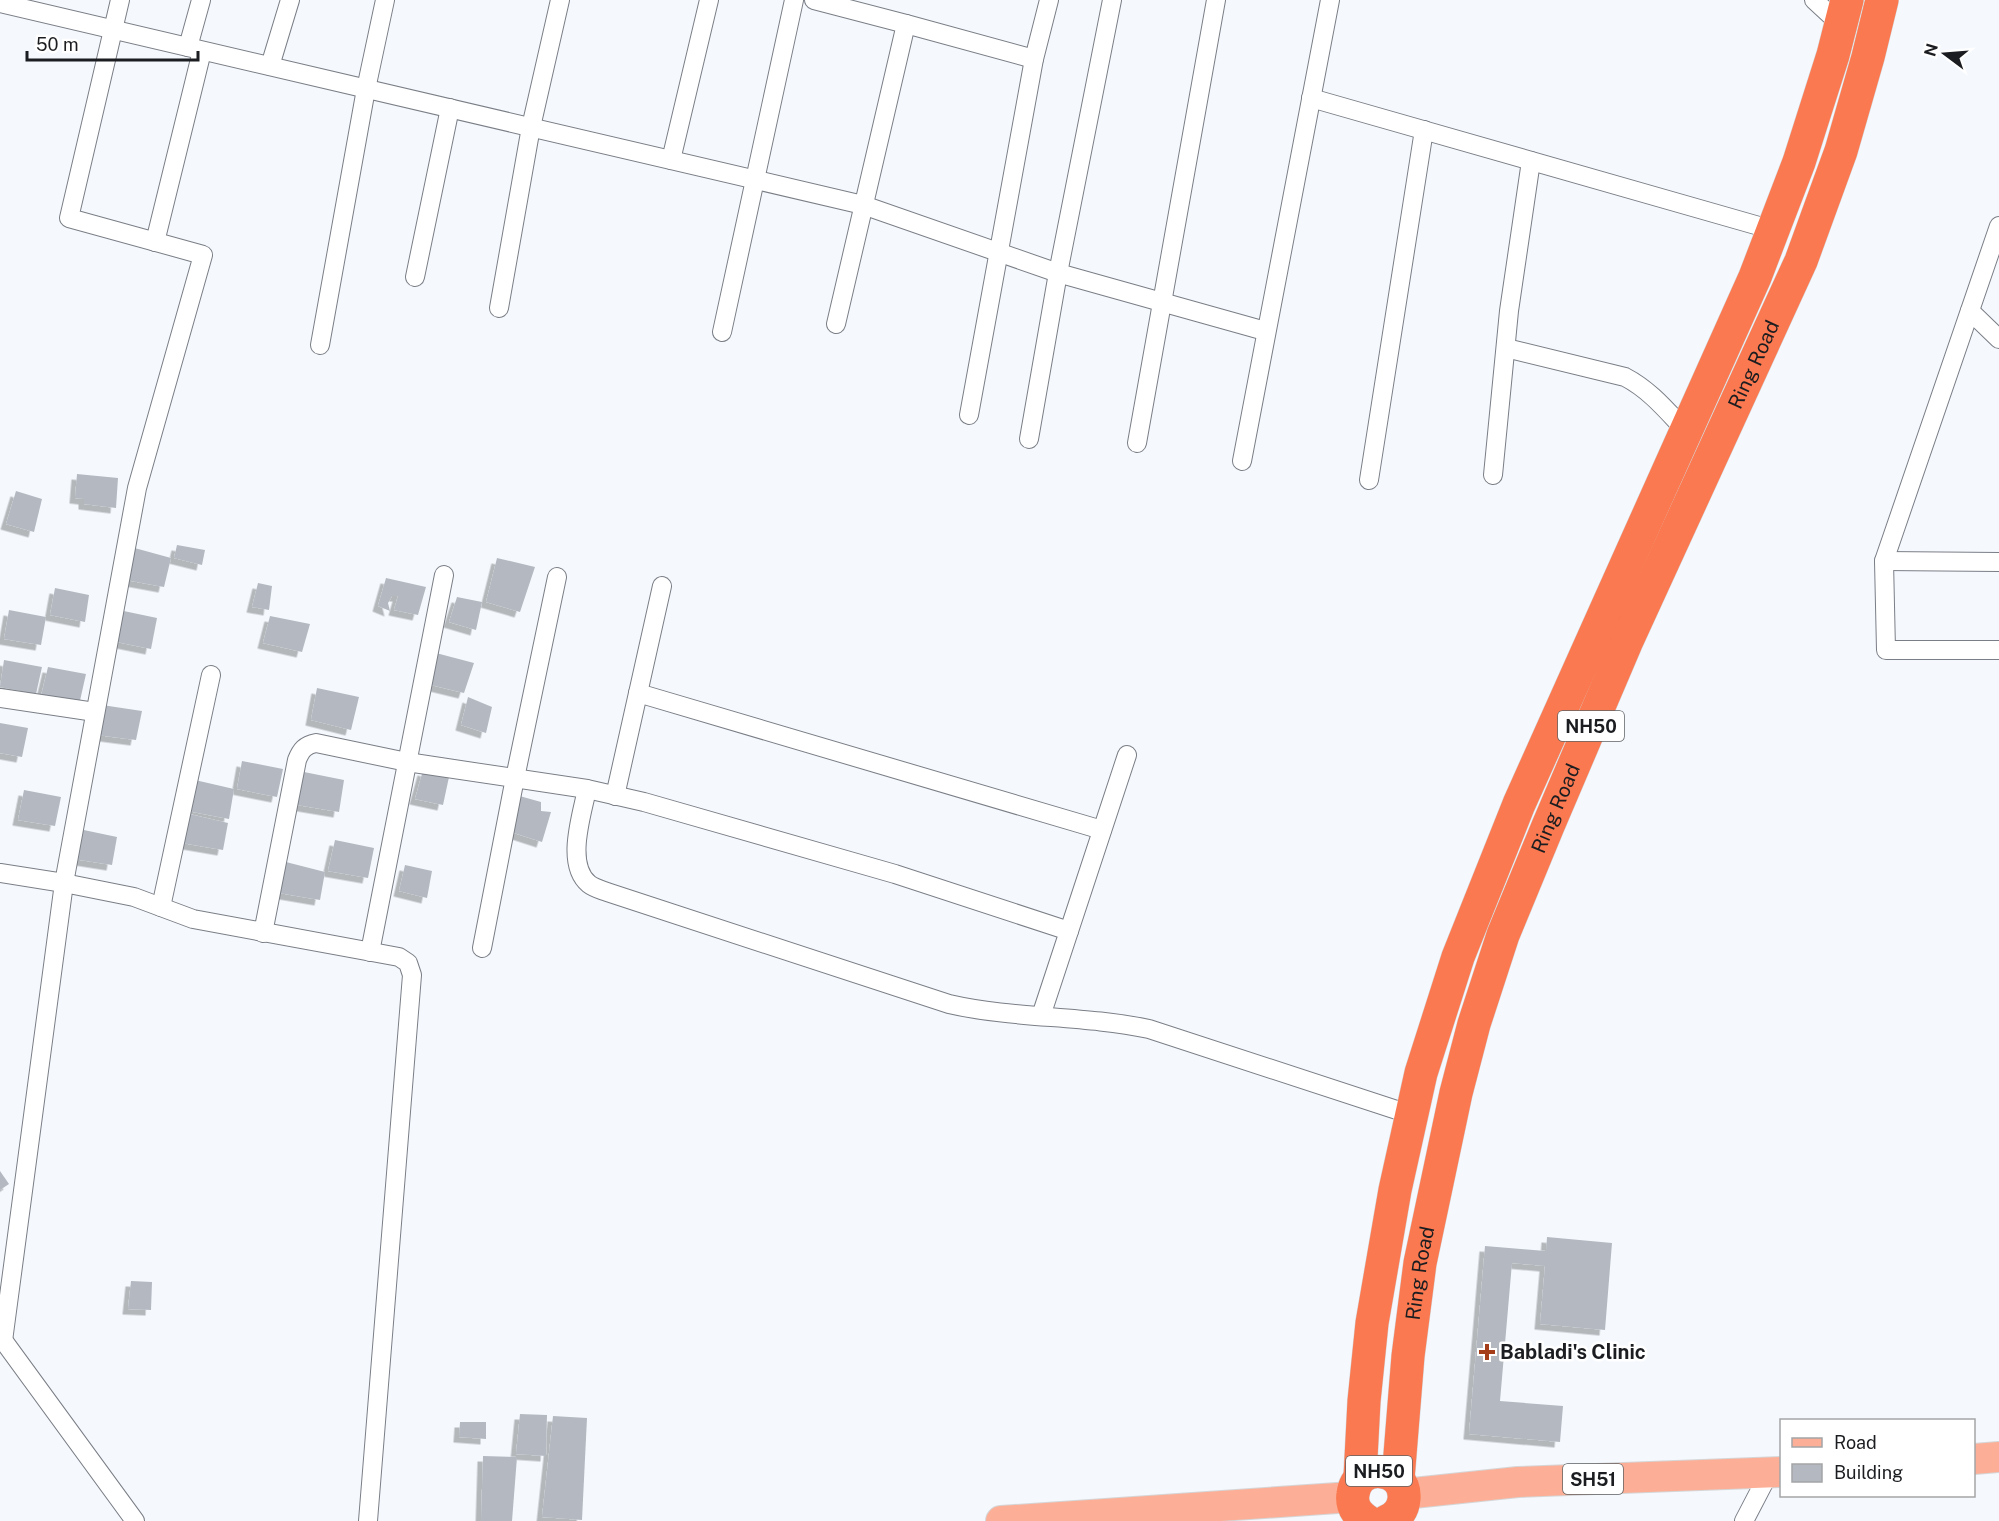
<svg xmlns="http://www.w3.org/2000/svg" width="1999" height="1521" viewBox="0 0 1999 1521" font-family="'Public Sans',sans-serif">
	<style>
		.building { fill: #b4b9c1; filter: url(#shadow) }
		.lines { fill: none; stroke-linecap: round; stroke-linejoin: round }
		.street-casing { stroke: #7a7e86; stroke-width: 20 }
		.primary-casing { stroke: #d6d6d7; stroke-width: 32 }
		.highway-casing { stroke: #d6d6d7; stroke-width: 34 }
		.street { stroke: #fff; stroke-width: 18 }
		.primary { stroke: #fcaf96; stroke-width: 30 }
		.highway { stroke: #fa7950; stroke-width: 33 }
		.poi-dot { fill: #a43d1a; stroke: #fff; stroke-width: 2 }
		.labels { text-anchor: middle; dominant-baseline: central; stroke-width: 5; stroke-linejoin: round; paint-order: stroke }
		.shield { fill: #fff; stroke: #5f6163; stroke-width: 1.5 }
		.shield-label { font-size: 18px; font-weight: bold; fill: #1b1d20 }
		.street-label { font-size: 20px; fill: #1b1d20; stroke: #fff }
		.poi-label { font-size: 20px; font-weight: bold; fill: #1b1d20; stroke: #fff; text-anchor: start }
	</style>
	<defs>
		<filter id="shadow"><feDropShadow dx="-5.5" dy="5.5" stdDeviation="0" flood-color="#0004"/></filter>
	</defs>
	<rect width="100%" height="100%" fill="#f5f9fe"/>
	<g class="building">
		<path d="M 77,474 L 118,478 L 116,508 L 84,504 L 84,499 L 75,498 Z"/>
		<path d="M 16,491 L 42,499 L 34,532 L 6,524 Z"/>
		<path d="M 177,545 L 205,550 L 202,565 L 174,558 Z"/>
		<path d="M 131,547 L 171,558 L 164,587 L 126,580 Z"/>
		<path d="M 497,558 L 535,567 L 520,612 L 486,602 Z"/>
		<path d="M 386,578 L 426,587 L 418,615 L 394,610 L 398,596 L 392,596 L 388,603 L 390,611 L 378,606 Z"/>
		<path d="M 258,583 L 272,586 L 269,610 L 252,607 Z"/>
		<path d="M 55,588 L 89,595 L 85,622 L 50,615 Z"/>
		<path d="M 457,597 L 482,602 L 476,630 L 449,622 Z"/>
		<path d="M 9,610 L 46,617 L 41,645 L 4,639 Z"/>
		<path d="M 119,610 L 157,618 L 151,649 L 112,641 Z"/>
		<path d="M 270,616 L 310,624 L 302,652 L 263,643 Z"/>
		<path d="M 436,653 L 474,663 L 464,693 L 427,684 Z"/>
		<path d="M 4,660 L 42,667 L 36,694 L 0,687 Z"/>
		<path d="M 48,667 L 86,674 L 79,705 L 41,696 Z"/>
		<path d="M 317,688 L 359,697 L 351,730 L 311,720 Z"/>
		<path d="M 468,697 L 492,707 L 486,733 L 461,725 Z"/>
		<path d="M 102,705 L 142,711 L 136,740 L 97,735 Z"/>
		<path d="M 0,723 L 28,728 L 22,757 L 0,753 Z"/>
		<path d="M 242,761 L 283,769 L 277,797 L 237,789 Z"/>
		<path d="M 423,770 L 449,777 L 443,805 L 415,799 Z"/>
		<path d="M 304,772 L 344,780 L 339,812 L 297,805 Z"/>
		<path d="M 195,780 L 234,789 L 229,819 L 188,811 Z"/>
		<path d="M 24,790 L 61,797 L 55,826 L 18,820 Z"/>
		<path d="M 516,795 L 541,802 L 541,811 L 551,812 L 542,842 L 508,831 Z"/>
		<path d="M 189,814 L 228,823 L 223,850 L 182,843 Z"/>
		<path d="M 79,829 L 117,837 L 112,865 L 74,859 Z"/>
		<path d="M 335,840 L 374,848 L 368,878 L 328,871 Z"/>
		<path d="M 286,862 L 325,872 L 320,900 L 279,893 Z"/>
		<path d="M 405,865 L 432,871 L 427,898 L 399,891 Z"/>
		<path d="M 0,1171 L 9,1184 L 0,1190 Z"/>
		<path d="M 1547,1237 L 1612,1243 L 1605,1330 L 1540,1324 L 1545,1266 L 1512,1263 L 1500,1401 L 1563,1406 L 1560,1442 L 1469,1434 L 1485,1246 L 1546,1251 Z"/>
		<path d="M 131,1281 L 152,1282 L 151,1310 L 128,1309 Z"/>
		<path d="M 520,1414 L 547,1415 L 546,1456 L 516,1454 Z"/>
		<path d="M 553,1416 L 587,1418 L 582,1520 L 542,1517 Z"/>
		<path d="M 460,1422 L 486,1422 L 486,1439 L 459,1437 Z"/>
		<path d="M 483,1456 L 517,1457 L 512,1521 L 481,1521 Z"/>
	</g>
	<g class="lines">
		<g class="street-casing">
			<g id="street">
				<path d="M 814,0 L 906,24"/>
				<path d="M 1814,0 L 1841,25"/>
				<path d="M 0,3 L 863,205 L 1058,273 L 1265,331"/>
				<path d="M 188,47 L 201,0"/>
				<path d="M 270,66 L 290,0"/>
				<path d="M 1311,98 L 1773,230"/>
				<path d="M 671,160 L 709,0"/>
				<path d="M 1999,226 L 1884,561 L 1886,650 L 1999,650"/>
				<path d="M 155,242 L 202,51"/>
				<path d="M 415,277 L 450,108"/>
				<path d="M 499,308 L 531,127 L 560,0"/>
				<path d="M 1970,311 L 1999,339"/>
				<path d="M 836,324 L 906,24 L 1034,59"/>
				<path d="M 722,332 L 794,0"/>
				<path d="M 320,345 L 366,89 L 385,0"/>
				<path d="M 1506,348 L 1625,377 C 1650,390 1667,411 1686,431"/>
				<path d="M 969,415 L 1034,59 L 1049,0"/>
				<path d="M 1029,439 L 1058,273 L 1112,0"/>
				<path d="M 1137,443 L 1216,0"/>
				<path d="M 1242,461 L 1330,0"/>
				<path d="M 1493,475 L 1509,311 L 1531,161"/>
				<path d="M 1369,480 L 1424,130"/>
				<path d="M 1884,561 L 1999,562"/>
				<path d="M 638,693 L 1102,830"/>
				<path d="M 0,698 L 95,712"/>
				<path d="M 587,789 C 582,815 565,864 589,884 C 594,888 602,890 607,892 L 949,1004 C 1014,1019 1083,1015 1149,1029 L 1412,1115"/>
				<path d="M 615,796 L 662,586"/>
				<path d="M 0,873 L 64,883 L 137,488 L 203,255 L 69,218 L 120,0"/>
				<path d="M 161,907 L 211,675"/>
				<path d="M 263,933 L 297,760 C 301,750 305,745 316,743 L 407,762 L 587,789 L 644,802 L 895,874 L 1069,931"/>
				<path d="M 482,948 L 515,778 L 557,577"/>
				<path d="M 370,952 L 444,575"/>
				<path d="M 1041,1016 L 1127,755"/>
				<path d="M 0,1336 L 135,1521"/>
				<path d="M 3,1341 L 64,883 L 134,897 L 193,919 L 399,957 L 408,963 L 412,975 L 368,1521"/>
				<path d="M 1744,1521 L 1769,1473"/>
			</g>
		</g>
		<g class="primary-casing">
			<g id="primary">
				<path d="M 1974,1459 L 1999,1457"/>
				<path d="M 1404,1494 L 1518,1482 L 1782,1472"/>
				<path d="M 1001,1521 L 1352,1497"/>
			</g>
		</g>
		<g class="highway-casing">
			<g id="highway">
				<path d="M 1360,1477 L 1364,1401 L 1372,1323 L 1395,1190 L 1421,1073 L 1458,957 L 1519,804 L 1755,277 L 1799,162 L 1833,55 L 1847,0"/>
				<path id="s1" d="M 1398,1479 L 1408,1356 L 1420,1263 L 1456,1093 L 1474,1024 L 1503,935 L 1548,826 L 1626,643 L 1801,261 L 1841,151 L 1868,57 L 1882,0"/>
				<path d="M 1367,1521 C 1357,1514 1351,1506 1353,1494 C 1357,1461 1407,1466 1404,1499 C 1403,1510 1397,1517 1387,1521"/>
			</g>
		</g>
		<use href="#street" class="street"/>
		<use href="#primary" class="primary"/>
		<use href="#highway" class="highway"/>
	</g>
	<path class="poi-dot" d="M1484 1343h6v6h6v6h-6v6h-6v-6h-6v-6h6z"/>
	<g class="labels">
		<g class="shield">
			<rect x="1558" y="711" width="66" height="30" rx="4.5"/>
			<rect x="1346" y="1456" width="66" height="30" rx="4.5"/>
			<rect x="1563" y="1464" width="60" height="30" rx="4.5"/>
		</g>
		<g class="shield-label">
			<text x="1591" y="726">NH50</text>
			<text x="1379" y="1471">NH50</text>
			<text x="1593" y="1479">SH51</text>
		</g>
		<g class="street-label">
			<text stroke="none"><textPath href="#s1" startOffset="1179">Ring Road</textPath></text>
			<text stroke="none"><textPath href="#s1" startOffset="693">Ring Road</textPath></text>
			<text stroke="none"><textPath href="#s1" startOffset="207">Ring Road</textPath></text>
		</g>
		<g class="poi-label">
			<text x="1500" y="1352">Babladi's Clinic</text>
		</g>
	</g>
	<rect x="1780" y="1419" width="195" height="78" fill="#ffffff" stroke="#a4a5a6" stroke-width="1.5"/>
	<rect x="1792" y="1438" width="30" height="9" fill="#fcaf96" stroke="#a4a5a6" stroke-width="1.5"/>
	<text x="1834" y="1449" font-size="18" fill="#1b1d20">Road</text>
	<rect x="1792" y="1464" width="30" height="18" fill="#b4b9c1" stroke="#a4a5a6" stroke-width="1.5"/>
	<text x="1834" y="1479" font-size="18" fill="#1b1d20">Building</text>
	<g transform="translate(1945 54) rotate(286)" stroke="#ffffff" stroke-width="4.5" paint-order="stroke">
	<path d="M0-4.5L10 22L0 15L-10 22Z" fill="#1b1d20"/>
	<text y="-9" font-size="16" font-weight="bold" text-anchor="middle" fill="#1b1d20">N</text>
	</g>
	<path d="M27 51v9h171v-9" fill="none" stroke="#1b1d20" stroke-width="3"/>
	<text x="36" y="51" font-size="18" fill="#1b1d20" stroke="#ffffff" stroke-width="4.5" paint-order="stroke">50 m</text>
</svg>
